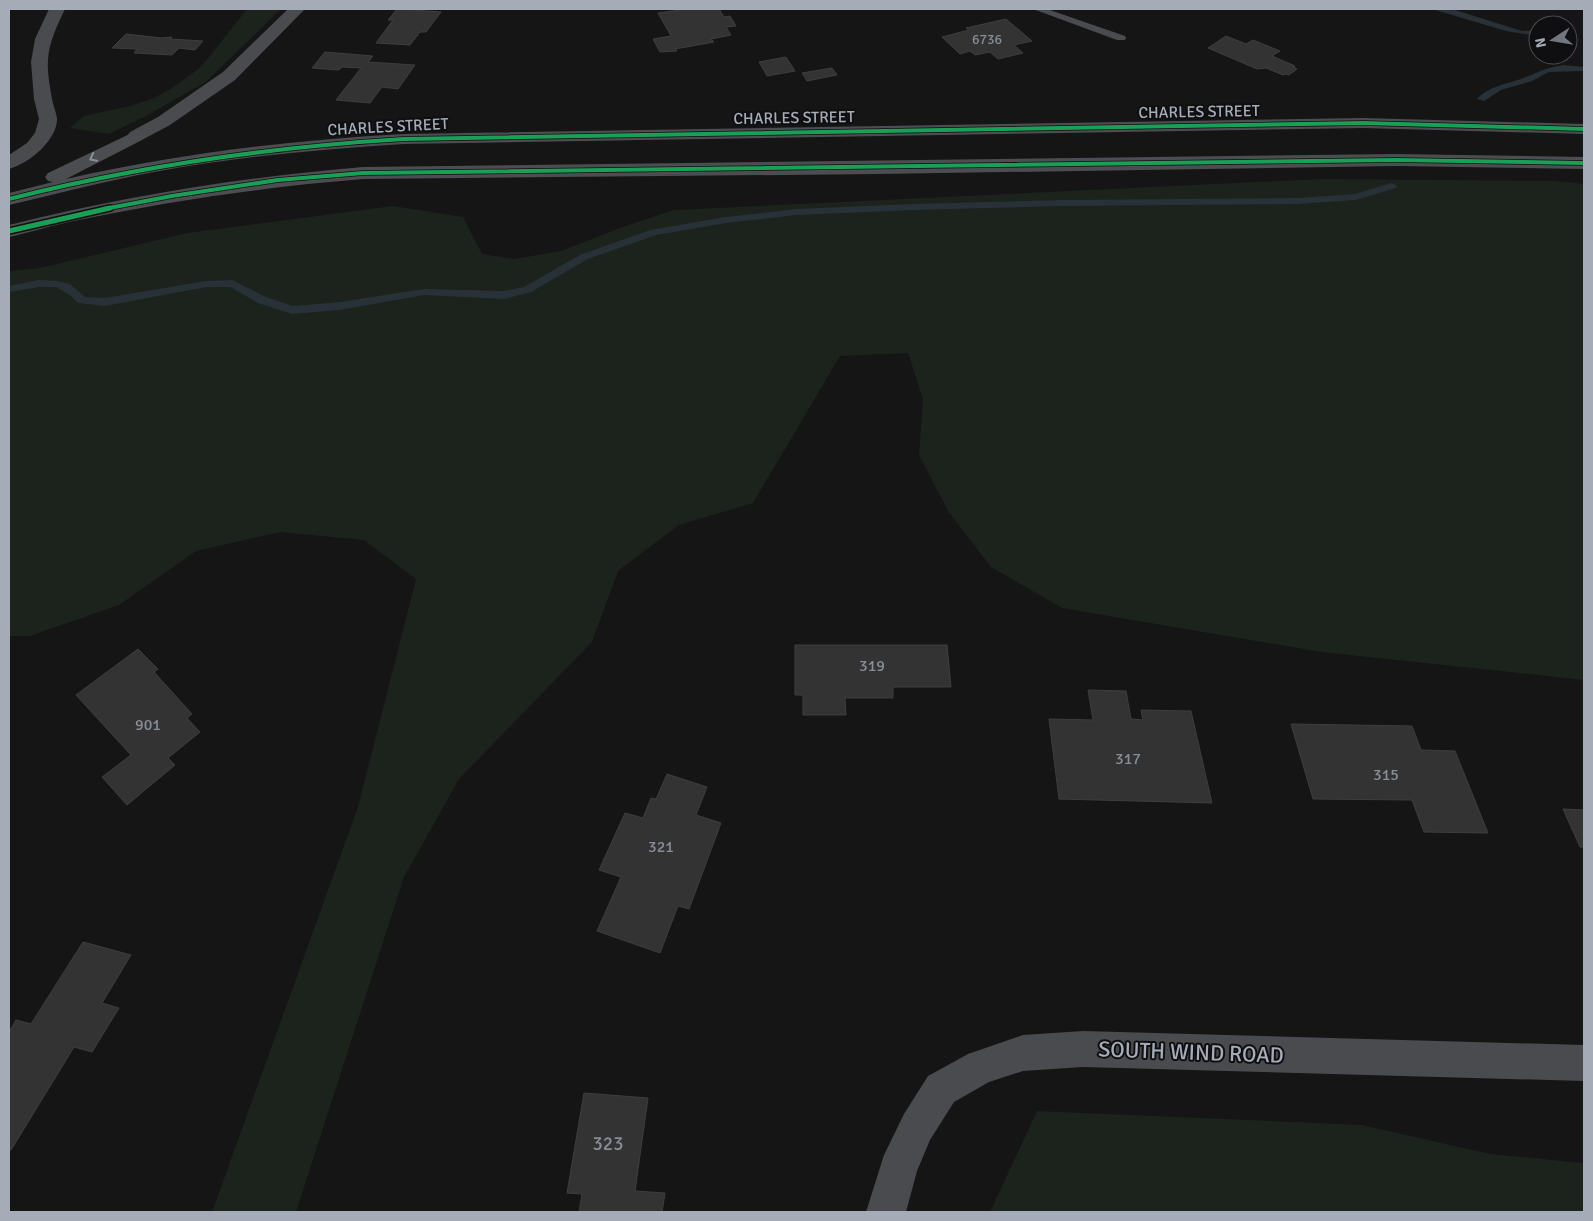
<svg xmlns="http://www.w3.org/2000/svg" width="1593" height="1221" viewBox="0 0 1593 1221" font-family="Signika,sans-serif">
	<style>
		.green { fill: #1b231c }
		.water { fill: #283138 }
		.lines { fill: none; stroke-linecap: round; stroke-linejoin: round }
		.stream { fill: #283138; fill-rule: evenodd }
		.building { fill: #333334; stroke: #3d3e41 }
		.service { fill: #494b4e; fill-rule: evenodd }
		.minor { fill: #494b4e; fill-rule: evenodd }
		.primary { fill: #4c4d50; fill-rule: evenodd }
		.cycleway-far1-casing { stroke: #0f0f11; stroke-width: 5.5 }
		.cycleway-casing { stroke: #0f0f11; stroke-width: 8 }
		.cycleway-far1 { stroke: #1a9f57; stroke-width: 4 }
		.cycleway { stroke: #1a9f57; stroke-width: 5 }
		.oneway { stroke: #8a8f98 }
		.labels { text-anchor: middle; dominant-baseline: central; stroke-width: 4; stroke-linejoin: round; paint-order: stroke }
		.far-number-label { font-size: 14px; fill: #888d96 }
		.far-street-label { font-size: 16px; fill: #a5abb7; stroke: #0f0f11 }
		.number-label { font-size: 16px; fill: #888d96 }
		.near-number-label { font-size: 19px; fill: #888d96 }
		.near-street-label { font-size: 22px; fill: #a5abb7; stroke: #0f0f11 }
	</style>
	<rect width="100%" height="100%" fill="#151515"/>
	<g class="green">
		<path d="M 247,9 L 281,9 L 207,81 L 150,114 L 109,134 L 70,128 L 84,116 L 130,106 L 152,99 L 172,88 L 201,67 Z"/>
		<path d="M 1321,179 L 1554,181 L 1584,184 L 1584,680 L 1321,652 L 1062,608 L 991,567 L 948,511 L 919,455 L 923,399 L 908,353 L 840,356 L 753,503 L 679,525 L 618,571 L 592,642 L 459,779 L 404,877 L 296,1212 L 212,1212 L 358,807 L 416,579 L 364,540 L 280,532 L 196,551 L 119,605 L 30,636 L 9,636 L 9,271 L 40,268 L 187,233 L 393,206 L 463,217 L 482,254 L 514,259 L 561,251 L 620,228 L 674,210 Z"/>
		<path d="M 1037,1111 L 1362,1125 L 1490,1154 L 1584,1163 L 1584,1212 L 990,1212 Z"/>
	</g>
	<path class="water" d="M 1432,9 L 1452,9 L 1522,31 L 1538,30 L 1538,36 L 1506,31 Z"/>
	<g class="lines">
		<g class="stream">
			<path d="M 1563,65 L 1584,67 L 1584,71 L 1549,72 L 1532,81 L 1501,90 L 1484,101 L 1477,99 C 1490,85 1509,84 1526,77 C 1541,71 1546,68 1563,65 Z"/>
			<path d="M 1392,183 L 1397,186 L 1395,188 L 1356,200 L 1298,204 L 1064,206 L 913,210 L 796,215 L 726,223 L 656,235 L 588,259 L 531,292 L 504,299 L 424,295 L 340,310 L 292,314 L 258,303 L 230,287 L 206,287 L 105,306 L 78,303 L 70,295 L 56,287 L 39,287 L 9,292 L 9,286 L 39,280 L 57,281 L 70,284 L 85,297 L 105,298 L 206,281 L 232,280 L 266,297 L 293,306 L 340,302 L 424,289 L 504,291 L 524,287 L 580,255 L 650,230 L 726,217 L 796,209 L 913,204 L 1064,200 L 1298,198 L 1355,194 Z"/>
		</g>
	</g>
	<g class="building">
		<path d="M 397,9 L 401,9 L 441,12 L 426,32 L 420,32 L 410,45 L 376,43 L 393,20 L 388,20 Z"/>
		<path d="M 687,9 L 719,9 L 724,17 L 730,16 L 736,26 L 726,27 L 731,35 L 711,39 L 714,42 L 675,49 L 677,51 L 660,52 L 653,39 L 671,36 L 658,13 Z"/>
		<path d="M 1006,19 L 1032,41 L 1014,45 L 1023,53 L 998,59 L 990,52 L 975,55 L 970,51 L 960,54 L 942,37 L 969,30 L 966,28 Z"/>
		<path d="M 126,34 L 161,38 L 172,37 L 170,39 L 203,41 L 195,50 L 179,48 L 172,55 L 134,53 L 137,49 L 112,48 Z"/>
		<path d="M 1226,36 L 1246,44 L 1253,40 L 1280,51 L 1272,56 L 1295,66 L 1293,67 L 1297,69 L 1289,75 L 1286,74 L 1283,75 L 1266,68 L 1257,69 L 1208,48 Z"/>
		<path d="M 325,52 L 373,56 L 368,62 L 415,65 L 398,89 L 382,87 L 370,103 L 336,100 L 361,68 L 342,67 L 339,70 L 312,68 Z"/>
		<path d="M 786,57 L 795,71 L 767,76 L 759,62 Z"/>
		<path d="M 832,68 L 837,75 L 807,81 L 802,73 Z"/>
		<path d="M 795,645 L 947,645 L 951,687 L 893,687 L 893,698 L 845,698 L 846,715 L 803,715 L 803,695 L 795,695 Z"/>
		<path d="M 138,649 L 158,669 L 154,672 L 192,714 L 187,718 L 200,732 L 168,758 L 175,765 L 127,805 L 102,777 L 131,755 L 76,695 Z"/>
		<path d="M 1088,690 L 1126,691 L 1131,719 L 1143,720 L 1141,710 L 1191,711 L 1212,803 L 1059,799 L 1049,719 L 1093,720 Z"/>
		<path d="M 1291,724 L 1412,726 L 1421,750 L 1455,751 L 1488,833 L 1424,832 L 1412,800 L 1313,799 Z"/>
		<path d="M 667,774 L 707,787 L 696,815 L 721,823 L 689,909 L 678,906 L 660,953 L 597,931 L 621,877 L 599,870 L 625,813 L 643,818 L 651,798 L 656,799 Z"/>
		<path d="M 1563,809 L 1584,810 L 1584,847 L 1580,847 Z"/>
		<path d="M 83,942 L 131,955 L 102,1003 L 119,1008 L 92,1052 L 74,1047 L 11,1150 L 9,1149 L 9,1032 L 16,1020 L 31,1024 Z"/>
		<path d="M 584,1093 L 648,1098 L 635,1191 L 665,1193 L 662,1212 L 579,1212 L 582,1194 L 567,1193 Z"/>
	</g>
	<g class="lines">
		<path class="service" d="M 1033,9 L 1047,9 L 1125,36 L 1126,38 L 1125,40 L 1117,40 Z"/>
		<g class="minor">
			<path d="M 49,9 L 65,9 C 57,26 49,42 48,60 C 47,72 50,87 52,99 C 53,105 56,112 57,118 C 58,140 28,164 9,169 L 9,155 L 27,143 L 35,133 L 39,119 L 34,99 L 31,62 L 35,39 Z"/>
			<path d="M 288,9 L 305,9 L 235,80 L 170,125 L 142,140 L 136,141 L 130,140 L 127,136 L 130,132 L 158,117 L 223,72 Z"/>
			<path d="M 1083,1031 L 1584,1045 L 1584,1081 L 1083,1067 L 1023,1071 L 989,1082 L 954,1102 L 930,1140 L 917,1171 L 906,1212 L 866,1212 L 884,1155 L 904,1114 L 928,1076 L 968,1054 L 1023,1035 Z"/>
		</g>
		<g class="primary">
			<path d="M 1363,118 L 1584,124 L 1584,134 L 1363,128 L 404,144 C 320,149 237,157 154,172 C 105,181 57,194 9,205 L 9,193 L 53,182 L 48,181 L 45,177 L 48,173 L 136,131 L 142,132 L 145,136 L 142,140 L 66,179 C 177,154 290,140 404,134 Z"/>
			<path d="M 1396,154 L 1584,157 L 1584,169 L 1396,166 L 879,174 L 363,179 C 266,187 174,200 79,220 C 56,224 32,232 9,237 L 9,225 C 126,196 242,177 363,167 Z"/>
		</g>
		<g class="cycleway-far1-casing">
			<g id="cycleway-far1">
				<path d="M 9,199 C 139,166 270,147 404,139 L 1363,123 L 1584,129"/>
				<path d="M 104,209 L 172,196 L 278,180 L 363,173 L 1396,160 L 1584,163"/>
			</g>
		</g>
		<g class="cycleway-casing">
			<path id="cycleway" d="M 9,231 L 110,208"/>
		</g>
		<use href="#cycleway-far1" class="cycleway-far1"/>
		<use href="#cycleway" class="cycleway"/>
	</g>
	<defs><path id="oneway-chevron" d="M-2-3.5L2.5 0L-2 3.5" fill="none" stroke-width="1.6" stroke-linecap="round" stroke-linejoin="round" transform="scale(1.25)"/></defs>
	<use class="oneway" href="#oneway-chevron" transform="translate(93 158) rotate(153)"/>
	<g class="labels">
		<g class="far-number-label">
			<text x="987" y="39">6736</text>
		</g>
		<g class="far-street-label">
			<text transform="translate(1199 112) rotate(-1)">CHARLES STREET</text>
			<text transform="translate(794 118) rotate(-1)">CHARLES STREET</text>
			<text transform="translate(388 127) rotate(-3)">CHARLES STREET</text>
		</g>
		<g class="number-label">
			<text x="872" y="666">319</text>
			<text x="148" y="725">901</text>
			<text x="1128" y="759">317</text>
			<text x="1386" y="775">315</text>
			<text x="661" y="847">321</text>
		</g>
		<g class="near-number-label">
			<text x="608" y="1144">323</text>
		</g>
		<g class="near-street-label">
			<text transform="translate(1191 1052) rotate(2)">SOUTH WIND ROAD</text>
		</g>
	</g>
	<rect width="1593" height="1221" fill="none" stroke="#a5abb7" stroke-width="20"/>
	<g transform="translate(1553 40) rotate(258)"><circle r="24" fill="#0f0f11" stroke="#4b4d53"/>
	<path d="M0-4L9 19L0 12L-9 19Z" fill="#73767e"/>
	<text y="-8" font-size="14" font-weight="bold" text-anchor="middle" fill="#a5abb7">N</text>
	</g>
</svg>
